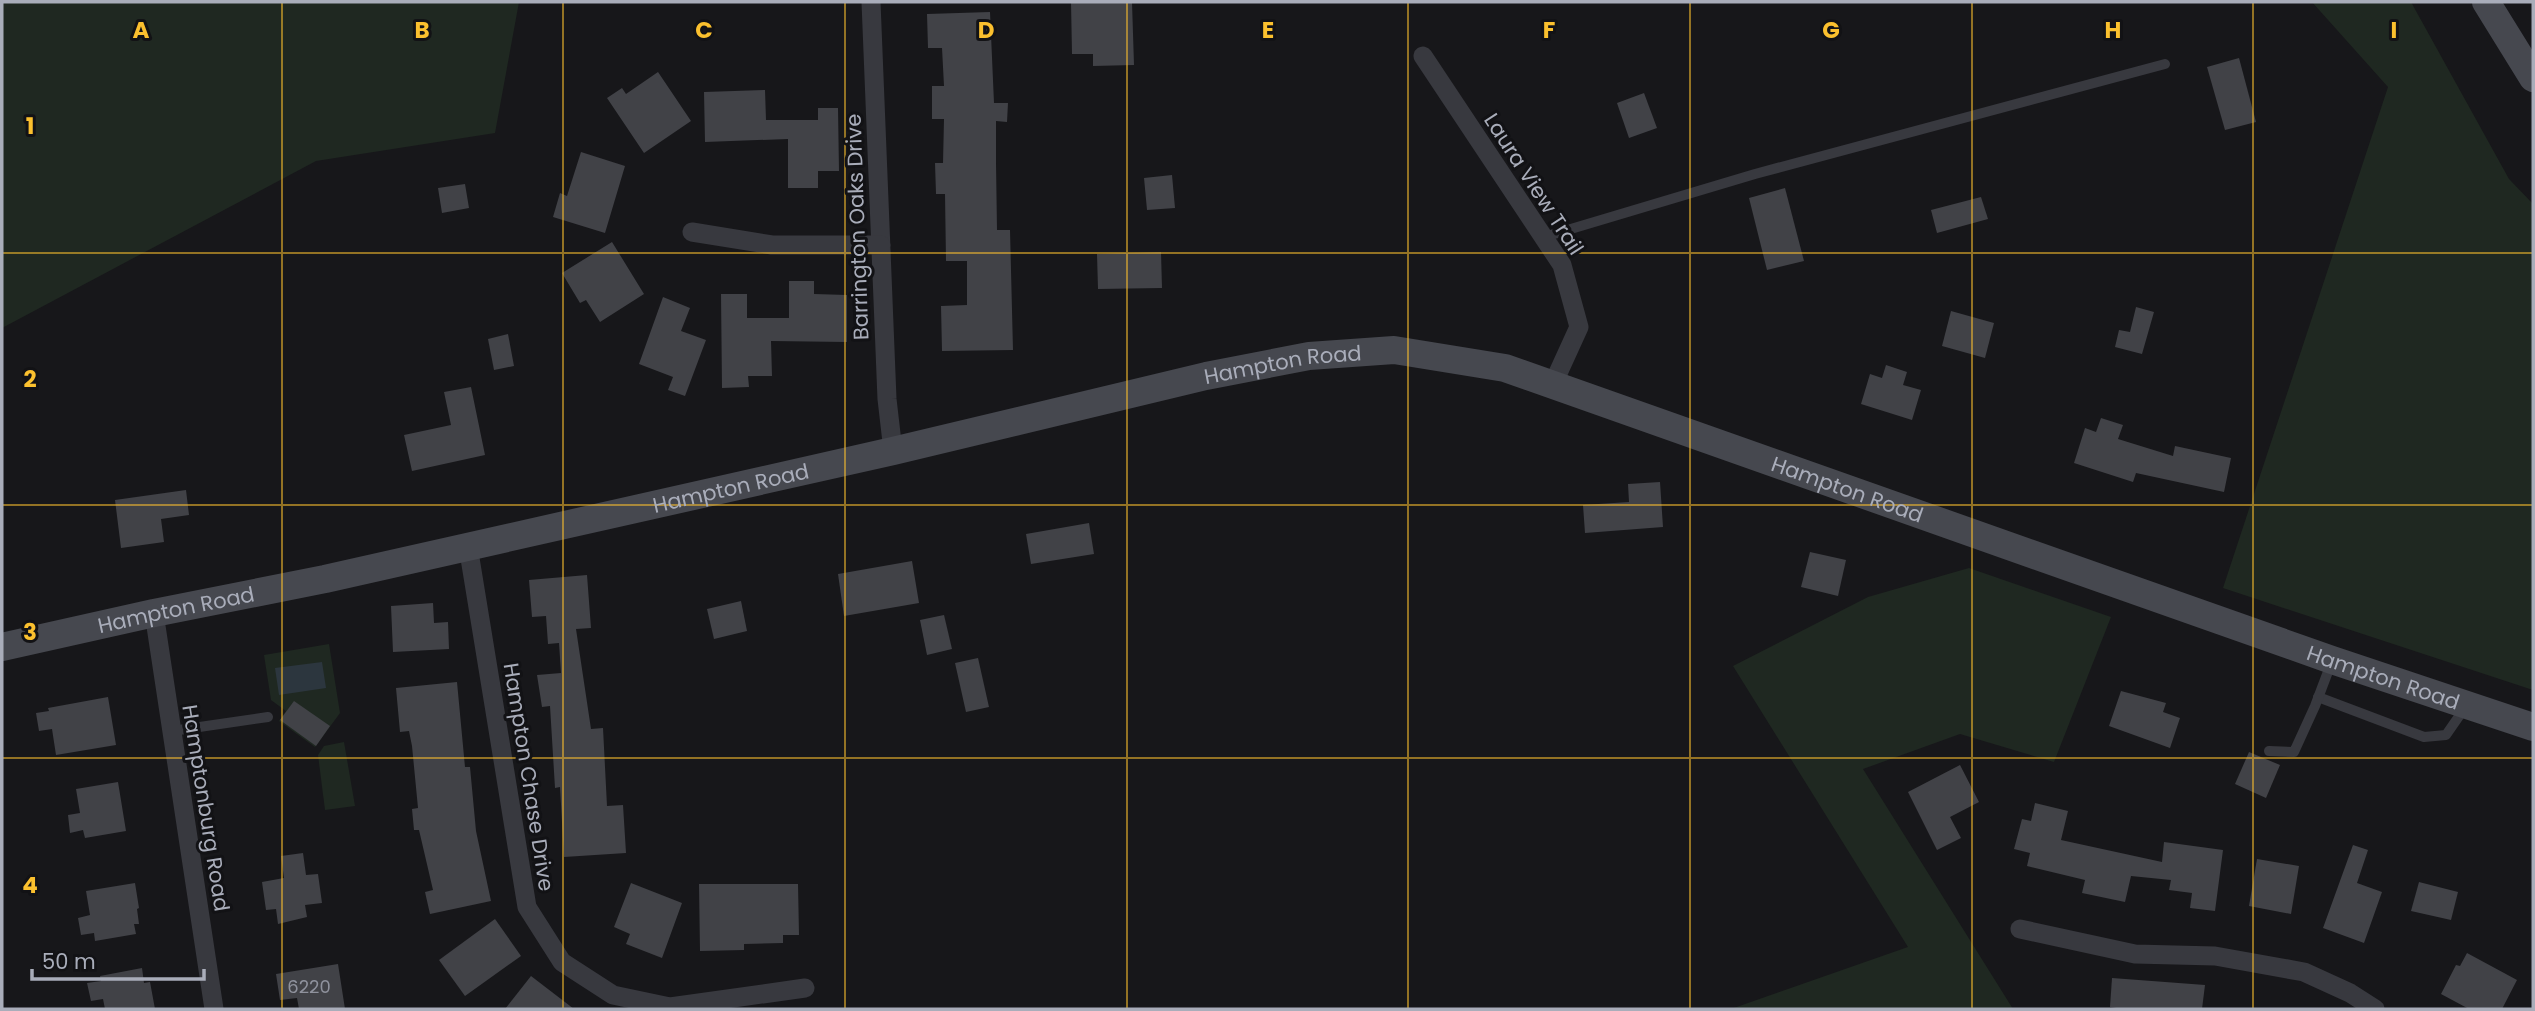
<svg xmlns="http://www.w3.org/2000/svg" width="2535" height="1011" viewBox="0 0 2535 1011" font-family="Poppins,sans-serif">
	<style>
		.green { fill: #1f2821 }
		.water { fill: #2c363e }
		.building { fill: #414247 }
		.lines { fill: none; stroke-linecap: round; stroke-linejoin: round }
		.lane { stroke: #38393f; stroke-width: 10 }
		.street { stroke: #38393f; stroke-width: 19 }
		.secondary { stroke: #46484f; stroke-width: 28 }
		.grid { fill: none; stroke: #fbc02e; stroke-width: 2; stroke-opacity: 0.55 }
		.labels { text-anchor: middle; dominant-baseline: central; stroke-width: 6; stroke-linejoin: round; paint-order: stroke }
		.number-label { font-size: 18px; fill: #8f929d }
		.street-label { font-size: 21px; fill: #a9adba; stroke: #121215 }
		.grid-label { font-size: 23px; text-anchor: middle; font-weight: bold; fill: #fbc02e; stroke: #121215; stroke-width: 6; stroke-linejoin: round; paint-order: stroke }
	</style>
	<rect width="100%" height="100%" fill="#17171a"/>
	<g class="green">
		<path d="M 2,2 L 519,2 L 495,133 L 316,161 L 2,328 Z"/>
		<path d="M 2312,2 L 2411,2 L 2509,179 L 2533,204 L 2533,690 L 2223,588 L 2388,87 Z"/>
		<path d="M 1969,568 L 2111,617 L 2054,762 L 1960,734 L 1863,769 L 2013,1009 L 1731,1009 L 1908,947 L 1733,666 L 1868,597 Z"/>
		<path d="M 329,644 L 340,713 L 315,747 L 279,721 L 286,711 L 271,700 L 264,655 Z"/>
		<path d="M 344,742 L 355,806 L 325,810 L 318,755 L 324,746 Z"/>
	</g>
	<path class="water" d="M 322,662 L 326,688 L 279,695 L 275,668 Z"/>
	<g class="building">
		<path d="M 1071,2 L 1132,2 L 1134,65 L 1093,66 L 1093,54 L 1072,54 Z"/>
		<path d="M 990,12 L 994,103 L 1008,103 L 1007,122 L 996,121 L 996,163 L 997,230 L 1010,230 L 1013,350 L 942,351 L 941,306 L 967,305 L 967,261 L 946,261 L 945,194 L 936,194 L 935,163 L 943,163 L 944,119 L 932,119 L 932,86 L 944,86 L 942,48 L 928,48 L 927,14 Z"/>
		<path d="M 2239,58 L 2256,122 L 2225,130 L 2207,67 Z"/>
		<path d="M 658,72 L 691,121 L 644,153 L 607,98 L 622,88 L 626,94 Z"/>
		<path d="M 765,90 L 766,120 L 818,120 L 818,108 L 838,108 L 839,171 L 818,171 L 818,188 L 788,188 L 788,139 L 705,142 L 704,92 Z"/>
		<path d="M 1644,93 L 1657,128 L 1629,138 L 1617,103 Z"/>
		<path d="M 581,152 L 625,166 L 605,233 L 553,217 L 560,193 L 567,196 Z"/>
		<path d="M 1172,175 L 1175,208 L 1147,210 L 1144,178 Z"/>
		<path d="M 465,184 L 469,208 L 442,213 L 438,188 Z"/>
		<path d="M 1785,188 L 1804,261 L 1767,270 L 1749,198 Z"/>
		<path d="M 1981,197 L 1988,219 L 1937,233 L 1931,210 Z"/>
		<path d="M 612,242 L 644,294 L 600,322 L 586,300 L 580,303 L 562,273 Z"/>
		<path d="M 1161,252 L 1162,288 L 1098,289 L 1097,254 Z"/>
		<path d="M 789,281 L 814,281 L 814,294 L 847,295 L 847,342 L 771,341 L 772,376 L 748,376 L 749,387 L 722,388 L 721,294 L 747,294 L 747,318 L 789,318 Z"/>
		<path d="M 663,297 L 690,308 L 681,331 L 706,340 L 685,396 L 668,390 L 673,377 L 639,364 Z"/>
		<path d="M 2136,307 L 2154,312 L 2142,354 L 2115,347 L 2119,330 L 2130,332 Z"/>
		<path d="M 1951,311 L 1994,323 L 1985,358 L 1942,346 Z"/>
		<path d="M 508,334 L 514,366 L 494,370 L 488,339 Z"/>
		<path d="M 1886,365 L 1907,372 L 1903,385 L 1921,390 L 1912,420 L 1861,404 L 1870,374 L 1882,378 Z"/>
		<path d="M 471,387 L 485,455 L 412,471 L 404,435 L 451,425 L 444,392 Z"/>
		<path d="M 2101,418 L 2123,425 L 2118,439 L 2173,456 L 2175,446 L 2231,458 L 2224,492 L 2136,473 L 2133,482 L 2074,463 L 2085,428 L 2096,432 Z"/>
		<path d="M 1660,482 L 1663,527 L 1585,533 L 1583,505 L 1629,502 L 1628,484 Z"/>
		<path d="M 186,490 L 189,515 L 161,519 L 164,542 L 121,548 L 115,500 Z"/>
		<path d="M 1089,523 L 1094,554 L 1031,564 L 1026,534 Z"/>
		<path d="M 1810,552 L 1846,560 L 1838,596 L 1801,587 Z"/>
		<path d="M 912,561 L 919,603 L 844,616 L 838,574 Z"/>
		<path d="M 587,575 L 591,628 L 576,629 L 591,729 L 603,728 L 607,806 L 623,805 L 626,853 L 564,857 L 560,787 L 555,788 L 550,706 L 542,707 L 537,675 L 561,673 L 559,643 L 548,644 L 546,616 L 532,617 L 529,580 Z"/>
		<path d="M 741,601 L 747,631 L 714,639 L 707,609 Z"/>
		<path d="M 433,603 L 434,623 L 448,622 L 449,649 L 393,652 L 391,606 Z"/>
		<path d="M 944,615 L 952,649 L 927,655 L 920,620 Z"/>
		<path d="M 978,658 L 989,707 L 966,712 L 955,663 Z"/>
		<path d="M 457,682 L 465,767 L 470,767 L 476,831 L 491,901 L 430,914 L 425,892 L 433,890 L 419,830 L 414,830 L 412,809 L 418,808 L 412,746 L 409,731 L 400,732 L 396,688 Z"/>
		<path d="M 2121,691 L 2166,703 L 2163,712 L 2180,718 L 2170,748 L 2109,726 Z"/>
		<path d="M 108,697 L 116,745 L 56,755 L 52,729 L 39,731 L 36,713 L 49,711 L 48,708 Z"/>
		<path d="M 294,701 L 330,726 L 316,746 L 280,720 Z"/>
		<path d="M 2249,752 L 2280,765 L 2266,798 L 2235,784 Z"/>
		<path d="M 1960,765 L 1979,802 L 1950,817 L 1961,838 L 1937,850 L 1908,792 Z"/>
		<path d="M 118,782 L 126,831 L 85,838 L 83,830 L 70,833 L 68,815 L 80,813 L 76,789 Z"/>
		<path d="M 2035,803 L 2068,811 L 2061,840 L 2162,862 L 2164,842 L 2223,850 L 2215,911 L 2190,908 L 2192,893 L 2169,890 L 2171,880 L 2131,876 L 2125,902 L 2082,893 L 2085,880 L 2027,866 L 2030,853 L 2014,849 L 2022,819 L 2031,821 Z"/>
		<path d="M 2353,845 L 2368,850 L 2357,883 L 2382,892 L 2364,943 L 2323,928 Z"/>
		<path d="M 303,853 L 306,875 L 318,874 L 322,903 L 305,905 L 307,917 L 278,924 L 276,909 L 266,910 L 262,882 L 284,878 L 281,856 Z"/>
		<path d="M 2257,859 L 2299,866 L 2291,914 L 2249,906 Z"/>
		<path d="M 2419,882 L 2458,892 L 2451,920 L 2411,911 Z"/>
		<path d="M 135,883 L 139,908 L 137,909 L 139,924 L 134,924 L 136,934 L 95,941 L 94,933 L 81,935 L 78,918 L 90,915 L 86,891 Z"/>
		<path d="M 631,883 L 682,903 L 662,958 L 626,944 L 630,934 L 614,927 Z"/>
		<path d="M 699,884 L 798,884 L 799,935 L 783,935 L 783,943 L 744,944 L 744,950 L 700,951 Z"/>
		<path d="M 495,919 L 521,956 L 465,996 L 439,960 Z"/>
		<path d="M 2467,953 L 2517,980 L 2502,1009 L 2469,1009 L 2441,994 L 2456,965 L 2460,966 Z"/>
		<path d="M 338,964 L 345,1009 L 299,1009 L 297,998 L 280,1000 L 276,974 Z"/>
		<path d="M 142,968 L 144,983 L 150,982 L 155,1009 L 105,1009 L 103,999 L 91,1001 L 87,983 L 101,981 L 100,976 Z"/>
		<path d="M 531,976 L 574,1009 L 505,1009 Z"/>
		<path d="M 2112,978 L 2205,985 L 2202,1009 L 2123,1009 L 2110,1007 Z"/>
	</g>
	<g class="lines">
		<g class="lane">
			<path d="M 1544,237 L 1755,174 L 2165,64"/>
			<path d="M 2318,697 L 2424,737 L 2446,735 L 2464,709"/>
			<path d="M 172,731 L 268,717"/>
			<path d="M 2269,751 L 2294,752 L 2315,706 L 2332,661"/>
		</g>
		<g class="street">
			<path d="M 871,2 L 887,399 L 893,451"/>
			<path d="M 1423,56 L 1562,265 L 1579,327 L 1553,384"/>
			<path d="M 692,232 L 772,245 L 881,245"/>
			<path d="M 468,546 L 527,907 L 562,962 L 613,995 L 670,1007 L 805,988"/>
			<path d="M 154,613 L 214,1009"/>
			<path d="M 2020,929 L 2135,954 L 2215,956 L 2304,972 L 2350,993 L 2375,1009"/>
		</g>
		<g class="secondary">
			<path d="M 2486,2 L 2533,78"/>
			<path id="s1" d="M 2,647 L 154,613 L 325,579 L 893,451 L 1206,376 L 1309,356 L 1394,350 L 1505,368 L 2332,660 L 2533,727"/>
		</g>
	</g>
	<path class="grid" d="M 282,2 L 282,1009M 563,2 L 563,1009M 845,2 L 845,1009M 1127,2 L 1127,1009M 1408,2 L 1408,1009M 1690,2 L 1690,1009M 1972,2 L 1972,1009M 2253,2 L 2253,1009M 2,253 L 2533,253M 2,505 L 2533,505M 2,758 L 2533,758"/>
	<g class="labels">
		<g class="number-label">
			<text x="309" y="986">6220</text>
		</g>
		<g class="street-label">
			<text transform="translate(1534 184) rotate(57)">Laura View Trail</text>
			<text transform="translate(857 227) rotate(-92)">Barrington Oaks Drive</text>
			<text stroke="none"><textPath href="#s1" startOffset="1312">Hampton Road</textPath></text>
			<text stroke="none"><textPath href="#s1" startOffset="746">Hampton Road</textPath></text>
			<text stroke="none"><textPath href="#s1" startOffset="1900">Hampton Road</textPath></text>
			<text stroke="none"><textPath href="#s1" startOffset="178">Hampton Road</textPath></text>
			<text stroke="none"><textPath href="#s1" startOffset="2468">Hampton Road</textPath></text>
			<text transform="translate(529 777) rotate(81)">Hampton Chase Drive</text>
			<text transform="translate(206 808) rotate(81)">Hamptonburg Road</text>
		</g>
	</g>
	<g class="grid-label">
		<text x="141" y="38">A</text>
		<text x="422" y="38">B</text>
		<text x="704" y="38">C</text>
		<text x="986" y="38">D</text>
		<text x="1268" y="38">E</text>
		<text x="1549" y="38">F</text>
		<text x="1831" y="38">G</text>
		<text x="2113" y="38">H</text>
		<text x="2394" y="38">I</text>
		<text x="30" y="134">1</text>
		<text x="30" y="387">2</text>
		<text x="30" y="640">3</text>
		<text x="30" y="893">4</text>
	</g>
	<rect width="2535" height="1011" fill="none" stroke="#a9adba" stroke-width="7"/>
	<path d="M32 969v10h172v-10" fill="none" stroke="#a9adba" stroke-width="3.5"/>
	<text x="42" y="969" font-size="21" fill="#a9adba" stroke="#121215" stroke-width="5" paint-order="stroke">50 m</text>
</svg>
